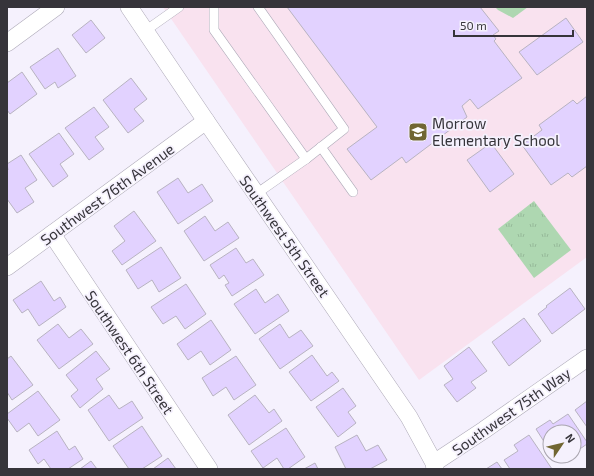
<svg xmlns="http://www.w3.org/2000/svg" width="594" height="476" viewBox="0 0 594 476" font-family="'Exo 2',sans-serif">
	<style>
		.education { fill: #f9e2ef }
		.park { fill: url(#park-tufts) }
		.building { fill: #e2d2ff; stroke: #b8b3c1 }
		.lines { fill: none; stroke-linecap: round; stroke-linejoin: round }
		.service-casing { stroke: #aeaab8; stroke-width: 10 }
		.minor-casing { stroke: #aeaab8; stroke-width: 18 }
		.service { stroke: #fff; stroke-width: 9 }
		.minor { stroke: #fff; stroke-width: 17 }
		.labels { text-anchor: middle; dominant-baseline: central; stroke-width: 3.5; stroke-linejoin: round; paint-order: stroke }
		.poi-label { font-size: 15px; fill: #36343a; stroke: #f5f1fd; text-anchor: start }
		.street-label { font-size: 15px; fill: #36343a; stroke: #f5f1fd }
	</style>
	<defs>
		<pattern id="park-tufts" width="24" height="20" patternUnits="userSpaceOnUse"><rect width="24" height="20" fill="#aed7b1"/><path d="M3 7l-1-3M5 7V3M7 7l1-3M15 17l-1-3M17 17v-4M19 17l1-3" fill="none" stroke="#96b999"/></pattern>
	</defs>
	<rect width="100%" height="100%" fill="#f5f1fd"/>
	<path class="education" d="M 163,7 L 587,7 L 587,257 L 419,380 Z"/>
	<g class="park">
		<path d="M 495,7 L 528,7 L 513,18 L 498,10 Z"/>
		<path d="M 534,201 L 571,250 L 534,278 L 498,229 Z"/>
	</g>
	<g class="building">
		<path d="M 287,7 L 480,7 L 499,31 L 493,35 L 496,39 L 494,41 L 522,78 L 478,109 L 470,99 L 462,106 L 467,117 L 406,163 L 402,157 L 371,180 L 347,149 L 377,127 Z"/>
		<path d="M 566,18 L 583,42 L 537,75 L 519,52 Z"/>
		<path d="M 91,20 L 105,38 L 86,53 L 72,35 Z"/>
		<path d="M 58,48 L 76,76 L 58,88 L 55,82 L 45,89 L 30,67 Z"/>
		<path d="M 22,72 L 37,94 L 10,114 L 7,110 L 7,83 Z"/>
		<path d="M 131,78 L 147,99 L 134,109 L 144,121 L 128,133 L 103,100 Z"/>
		<path d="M 587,96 L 587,166 L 572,177 L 568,173 L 551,185 L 522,145 L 542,130 L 539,125 L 573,100 L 577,104 Z"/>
		<path d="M 94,107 L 109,127 L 95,137 L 104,149 L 89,160 L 65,128 Z"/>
		<path d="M 59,133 L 74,154 L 60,164 L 68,176 L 53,187 L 29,154 Z"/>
		<path d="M 491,143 L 514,174 L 490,192 L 467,160 Z"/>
		<path d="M 21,155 L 37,180 L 25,188 L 34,202 L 17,213 L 7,199 L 7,171 L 8,170 L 7,164 Z"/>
		<path d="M 178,178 L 188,193 L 202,184 L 213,201 L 178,224 L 157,192 Z"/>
		<path d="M 134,211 L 156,241 L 122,265 L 112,251 L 125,241 L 114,226 Z"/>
		<path d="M 205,216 L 215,231 L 228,222 L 239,238 L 204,261 L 184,231 Z"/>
		<path d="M 161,247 L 181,278 L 159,292 L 152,280 L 138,289 L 126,270 Z"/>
		<path d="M 236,248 L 246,263 L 253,259 L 264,275 L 232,296 L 225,285 L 229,283 L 224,275 L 219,279 L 210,265 Z"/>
		<path d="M 41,281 L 54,301 L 60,297 L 66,307 L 39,326 L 28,309 L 22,313 L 13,300 Z"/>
		<path d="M 186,284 L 206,314 L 185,329 L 176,316 L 163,324 L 151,307 Z"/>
		<path d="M 570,288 L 585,309 L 552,334 L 538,314 L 547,307 L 546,306 Z"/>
		<path d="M 256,289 L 265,303 L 278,294 L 289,311 L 255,334 L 234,304 Z"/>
		<path d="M 524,318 L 541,341 L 509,366 L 492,342 Z"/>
		<path d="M 211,320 L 231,350 L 210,365 L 201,351 L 188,360 L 177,344 Z"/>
		<path d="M 58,324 L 69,338 L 81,329 L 93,344 L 59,369 L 37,340 Z"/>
		<path d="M 280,324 L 289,338 L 301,330 L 313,346 L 280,369 L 259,339 Z"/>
		<path d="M 469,347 L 487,371 L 471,382 L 476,388 L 457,402 L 444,385 L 453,379 L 444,366 Z"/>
		<path d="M 96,351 L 110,369 L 96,379 L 103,389 L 80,408 L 71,396 L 78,390 L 66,375 Z"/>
		<path d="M 312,355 L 327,376 L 332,372 L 339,381 L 311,401 L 289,372 Z"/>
		<path d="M 11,356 L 33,385 L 12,400 L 7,392 L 7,359 Z"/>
		<path d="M 236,356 L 256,385 L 234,400 L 226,387 L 213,396 L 202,378 Z"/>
		<path d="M 343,388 L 356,406 L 348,412 L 356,423 L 338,437 L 316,407 Z"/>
		<path d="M 38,391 L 60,420 L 38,436 L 29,423 L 17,432 L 7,418 L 7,414 Z"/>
		<path d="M 109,395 L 119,409 L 132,401 L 143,418 L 109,441 L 88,410 Z"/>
		<path d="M 255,395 L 269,413 L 274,409 L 282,421 L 249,445 L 228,415 Z"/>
		<path d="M 587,401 L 587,427 L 575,410 Z"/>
		<path d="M 568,414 L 587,442 L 587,444 L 574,453 L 574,432 L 550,432 L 550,451 L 536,429 L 550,420 L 553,424 Z"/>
		<path d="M 142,426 L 162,456 L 142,469 L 129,469 L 113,446 Z"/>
		<path d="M 286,428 L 305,457 L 288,469 L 284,469 L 277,458 L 263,468 L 251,451 Z"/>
		<path d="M 57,431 L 69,450 L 75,446 L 83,459 L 68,469 L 51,469 L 44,459 L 38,464 L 29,450 Z"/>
		<path d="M 357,435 L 366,451 L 378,445 L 387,460 L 370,469 L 346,469 L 335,447 Z"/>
		<path d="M 529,435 L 552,469 L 510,469 L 504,460 L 518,451 L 514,445 Z"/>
		<path d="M 168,458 L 176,469 L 153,469 Z"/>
		<path d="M 91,461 L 97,469 L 80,469 Z"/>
		<path d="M 497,462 L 502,469 L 486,469 Z"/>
		<path d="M 315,463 L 318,469 L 304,469 Z"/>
	</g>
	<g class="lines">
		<g class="service-casing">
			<g id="service">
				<path d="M 214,7 L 214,30 L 306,159"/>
				<path d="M 145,31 L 179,7"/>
				<path d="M 321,147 L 353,192"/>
				<path d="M 256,194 L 306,159 L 344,129 L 258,7"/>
			</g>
		</g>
		<g class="minor-casing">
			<g id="minor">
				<path d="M 129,7 L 206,121 L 409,417 L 434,463 L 435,469"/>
				<path d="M 7,43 L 56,7"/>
				<path d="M 52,234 L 209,469"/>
				<path d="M 7,267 L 206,121"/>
				<path d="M 434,463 L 484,430 L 587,358"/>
			</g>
		</g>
		<use href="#service" class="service"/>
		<use href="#minor" class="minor"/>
	</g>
	<defs>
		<g id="school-square" transform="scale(1)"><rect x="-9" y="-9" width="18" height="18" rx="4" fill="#716632" stroke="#f5f1fd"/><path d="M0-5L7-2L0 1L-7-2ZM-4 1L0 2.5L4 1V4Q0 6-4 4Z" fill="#fff"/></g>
	</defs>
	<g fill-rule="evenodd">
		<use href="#school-square" x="418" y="132"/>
	</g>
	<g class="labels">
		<g class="poi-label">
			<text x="432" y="123">Morrow<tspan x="432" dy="17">Elementary School</tspan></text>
		</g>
		<g class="street-label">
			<text transform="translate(107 194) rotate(-36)">Southwest 76th Avenue</text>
			<text transform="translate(285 236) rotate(55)">Southwest 5th Street</text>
			<text transform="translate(130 352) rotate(56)">Southwest 6th Street</text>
			<text transform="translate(511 411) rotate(-35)">Southwest 75th Way</text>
		</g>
	</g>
	<rect width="594" height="476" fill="none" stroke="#36343a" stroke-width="16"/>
	<g transform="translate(562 444) rotate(55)"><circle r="19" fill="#f5f1fd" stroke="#a9a5af"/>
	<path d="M0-3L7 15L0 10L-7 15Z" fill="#716632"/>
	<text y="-6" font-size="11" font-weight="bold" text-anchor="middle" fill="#36343a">N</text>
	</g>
	<path d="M454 30v6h119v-6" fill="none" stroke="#36343a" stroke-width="2"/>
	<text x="460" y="30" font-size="12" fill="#36343a" stroke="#f5f1fd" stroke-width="3" paint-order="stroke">50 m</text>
</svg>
